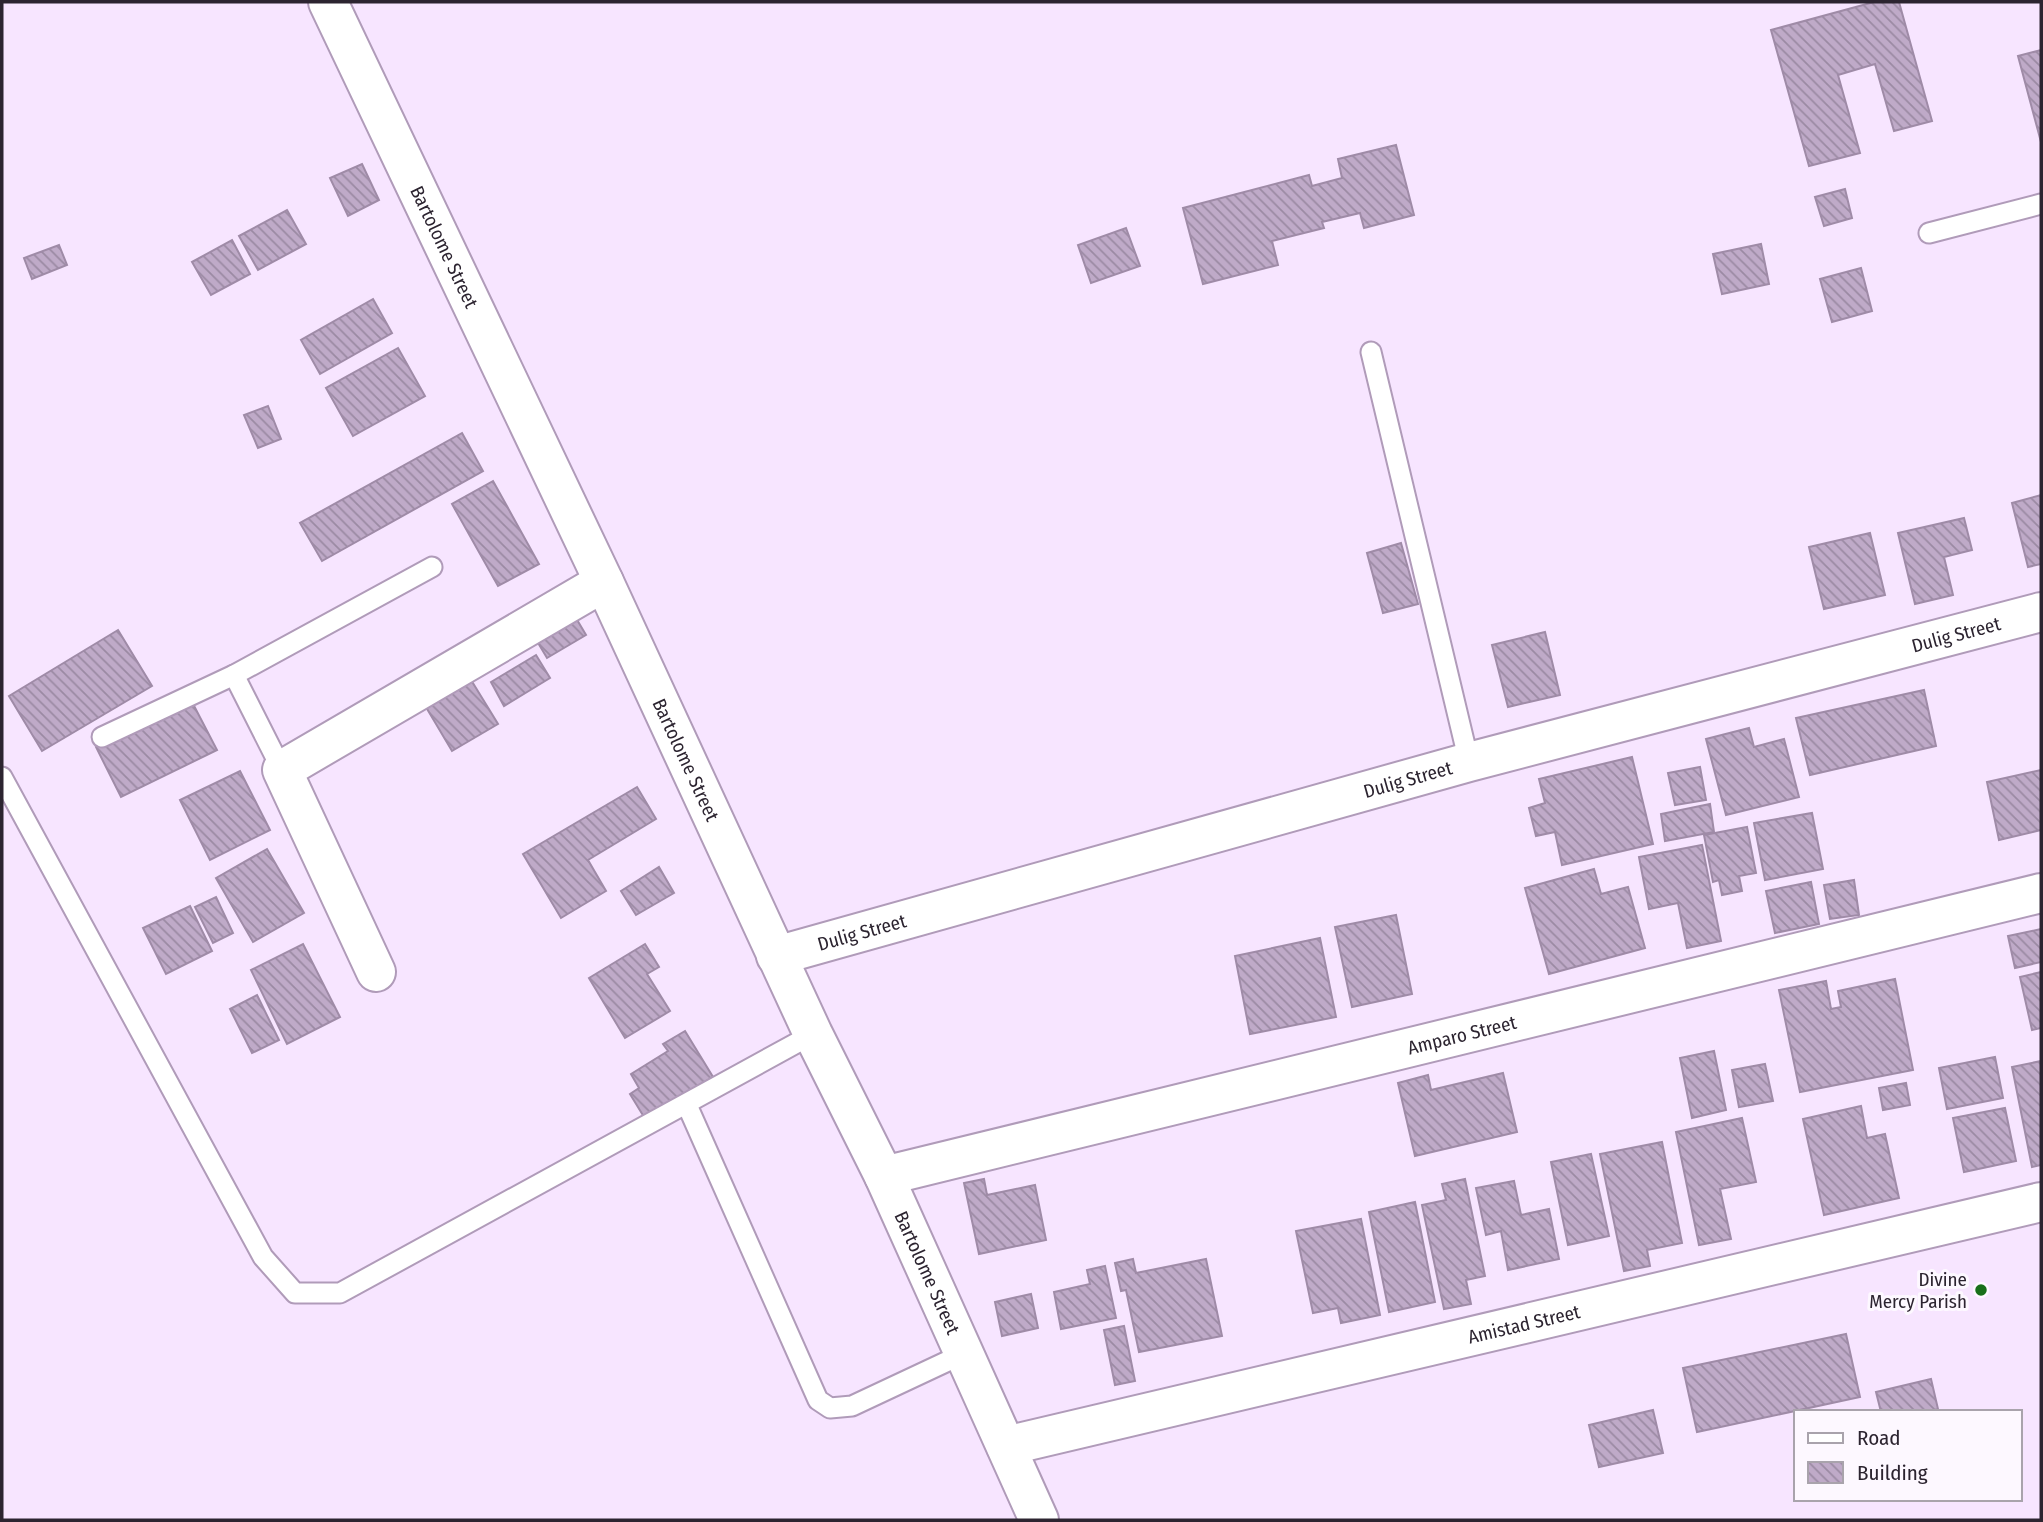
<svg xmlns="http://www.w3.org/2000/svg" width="2043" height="1522" viewBox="0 0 2043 1522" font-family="'Fira Sans Condensed',sans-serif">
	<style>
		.building { fill: url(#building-back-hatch); stroke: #9f8ba7; stroke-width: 2 }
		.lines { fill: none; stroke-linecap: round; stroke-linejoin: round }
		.lane-casing { stroke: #b09bb9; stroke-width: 23 }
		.street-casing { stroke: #b09bb9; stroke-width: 42 }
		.secondary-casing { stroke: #b09bb9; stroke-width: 42 }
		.lane { stroke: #fff; stroke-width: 19 }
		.street { stroke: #fff; stroke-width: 38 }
		.secondary { stroke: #fff; stroke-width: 38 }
		.poi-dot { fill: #186f1a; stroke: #fdf8ff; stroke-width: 2.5 }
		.labels { text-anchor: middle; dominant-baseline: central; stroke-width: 6; stroke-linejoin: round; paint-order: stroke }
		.street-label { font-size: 19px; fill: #2c2430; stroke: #fdf8ff }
		.poi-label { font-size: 19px; fill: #2c2430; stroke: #fdf8ff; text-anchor: end }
	</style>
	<defs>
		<pattern id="building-back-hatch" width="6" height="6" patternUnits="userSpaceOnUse" patternTransform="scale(1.75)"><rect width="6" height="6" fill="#bfaac8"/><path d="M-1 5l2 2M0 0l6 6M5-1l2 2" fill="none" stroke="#9b8aa3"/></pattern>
	</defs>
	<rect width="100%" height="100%" fill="#f7e5ff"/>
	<g class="building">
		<path d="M 1874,2 L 1899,2 L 1932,121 L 1894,131 L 1875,64 L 1838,75 L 1860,153 L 1809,166 L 1771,30 Z"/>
		<path d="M 2041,50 L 2041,142 L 2018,56 Z"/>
		<path d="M 1396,145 L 1414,215 L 1364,228 L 1360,213 L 1322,222 L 1324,228 L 1272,241 L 1278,265 L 1203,284 L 1183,208 L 1309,175 L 1312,186 L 1342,178 L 1338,159 Z"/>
		<path d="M 362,164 L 379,200 L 348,216 L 330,178 Z"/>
		<path d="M 1845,189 L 1852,218 L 1824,226 L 1815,197 Z"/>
		<path d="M 287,210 L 306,244 L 258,270 L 239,236 Z"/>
		<path d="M 1126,228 L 1140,266 L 1091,283 L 1078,245 Z"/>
		<path d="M 232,240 L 250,274 L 211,295 L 192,262 Z"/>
		<path d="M 1761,244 L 1769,284 L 1722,294 L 1713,254 Z"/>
		<path d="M 59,245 L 67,265 L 32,279 L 24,258 Z"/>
		<path d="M 1861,268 L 1872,311 L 1832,322 L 1820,279 Z"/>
		<path d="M 373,299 L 392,333 L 320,374 L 301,340 Z"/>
		<path d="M 398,348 L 425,396 L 353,436 L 326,388 Z"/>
		<path d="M 268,406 L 281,439 L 258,448 L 244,415 Z"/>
		<path d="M 462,433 L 483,471 L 322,561 L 300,523 Z"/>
		<path d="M 493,481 L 539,564 L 498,586 L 452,504 Z"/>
		<path d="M 2041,495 L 2041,564 L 2028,567 L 2012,503 Z"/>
		<path d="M 1964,518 L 1972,550 L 1944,557 L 1953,595 L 1915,604 L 1898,533 Z"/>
		<path d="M 1870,533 L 1885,595 L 1824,609 L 1809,547 Z"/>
		<path d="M 1401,543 L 1418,604 L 1383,613 L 1367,553 Z"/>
		<path d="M 573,613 L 586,635 L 547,658 L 534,636 Z"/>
		<path d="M 118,630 L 152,686 L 42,751 L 9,696 Z"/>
		<path d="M 1545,632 L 1560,695 L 1508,707 L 1492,645 Z"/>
		<path d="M 536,655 L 550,678 L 504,706 L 491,682 Z"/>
		<path d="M 468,675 L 498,724 L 452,751 L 423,702 Z"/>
		<path d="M 1924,690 L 1936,746 L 1810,775 L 1796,718 Z"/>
		<path d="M 191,700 L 217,750 L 121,797 L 96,747 Z"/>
		<path d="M 1749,728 L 1754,747 L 1784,739 L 1799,797 L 1726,815 L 1706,739 Z"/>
		<path d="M 1632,757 L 1653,844 L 1562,865 L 1555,832 L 1536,836 L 1529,808 L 1545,803 L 1539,779 Z"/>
		<path d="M 1700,767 L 1706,800 L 1675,805 L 1668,773 Z"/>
		<path d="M 2041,770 L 2041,830 L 1999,840 L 1987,782 Z"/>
		<path d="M 240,771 L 270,830 L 210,860 L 180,800 Z"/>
		<path d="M 637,787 L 656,819 L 588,860 L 606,891 L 561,918 L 523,854 Z"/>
		<path d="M 1710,804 L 1714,832 L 1665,841 L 1661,814 Z"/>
		<path d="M 1812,813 L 1823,869 L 1765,880 L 1754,823 Z"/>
		<path d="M 1747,827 L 1756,873 L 1739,876 L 1742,891 L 1722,895 L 1719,880 L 1713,882 L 1704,835 Z"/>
		<path d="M 1702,845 L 1721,941 L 1687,948 L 1678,903 L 1649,909 L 1639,857 Z"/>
		<path d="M 267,849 L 304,913 L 253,942 L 216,878 Z"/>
		<path d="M 659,867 L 674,893 L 636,915 L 621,891 Z"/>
		<path d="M 1594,869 L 1601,894 L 1628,887 L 1645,948 L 1549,974 L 1525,888 Z"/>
		<path d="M 1854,880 L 1859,915 L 1830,919 L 1824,885 Z"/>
		<path d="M 1811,882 L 1819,924 L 1775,933 L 1766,891 Z"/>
		<path d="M 216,897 L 233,933 L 213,943 L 195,907 Z"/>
		<path d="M 190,906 L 212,951 L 166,974 L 143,928 Z"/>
		<path d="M 1396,915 L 1412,994 L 1352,1007 L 1335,927 Z"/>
		<path d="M 2041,929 L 2041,962 L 2015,968 L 2008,936 Z"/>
		<path d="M 1320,938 L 1336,1017 L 1250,1034 L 1235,956 Z"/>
		<path d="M 303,944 L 340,1017 L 287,1044 L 251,970 Z"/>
		<path d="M 645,944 L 659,967 L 647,974 L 670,1011 L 625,1038 L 589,978 Z"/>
		<path d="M 2041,972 L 2041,1028 L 2032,1030 L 2020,977 Z"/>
		<path d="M 1895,979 L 1913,1070 L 1800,1092 L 1779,990 L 1826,981 L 1831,1009 L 1841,1007 L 1838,991 Z"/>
		<path d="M 257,995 L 279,1040 L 252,1053 L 230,1009 Z"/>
		<path d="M 685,1031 L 713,1077 L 644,1117 L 630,1094 L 639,1088 L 631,1074 L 668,1051 L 663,1044 Z"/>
		<path d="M 1714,1051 L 1726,1110 L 1692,1118 L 1680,1058 Z"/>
		<path d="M 1995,1057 L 2003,1098 L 1947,1109 L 1939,1068 Z"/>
		<path d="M 2041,1061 L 2041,1165 L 2032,1167 L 2012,1067 Z"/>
		<path d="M 1765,1064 L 1773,1101 L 1739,1107 L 1732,1070 Z"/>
		<path d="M 1503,1073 L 1517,1132 L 1415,1156 L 1398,1083 L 1428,1075 L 1431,1090 Z"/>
		<path d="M 1906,1083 L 1910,1105 L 1883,1110 L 1879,1088 Z"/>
		<path d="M 1861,1106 L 1867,1138 L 1885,1134 L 1899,1198 L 1824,1215 L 1803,1119 Z"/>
		<path d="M 2005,1108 L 2016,1161 L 1964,1172 L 1953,1118 Z"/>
		<path d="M 1742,1118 L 1756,1182 L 1720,1189 L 1731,1239 L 1699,1245 L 1676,1132 Z"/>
		<path d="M 1662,1142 L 1682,1243 L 1647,1250 L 1650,1266 L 1624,1271 L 1600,1154 Z"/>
		<path d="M 1591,1154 L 1609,1236 L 1568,1245 L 1551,1162 Z"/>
		<path d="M 984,1179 L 987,1195 L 1035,1185 L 1046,1240 L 979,1254 L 964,1183 Z"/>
		<path d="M 1465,1179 L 1485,1276 L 1466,1280 L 1471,1304 L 1444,1309 L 1422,1205 L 1446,1200 L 1442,1184 Z"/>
		<path d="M 1514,1181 L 1521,1215 L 1549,1209 L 1559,1259 L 1508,1270 L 1501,1231 L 1486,1235 L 1476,1188 Z"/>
		<path d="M 1415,1202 L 1435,1302 L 1389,1312 L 1369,1212 Z"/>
		<path d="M 1361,1219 L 1380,1315 L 1341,1323 L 1338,1308 L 1313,1313 L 1296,1231 Z"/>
		<path d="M 1133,1259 L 1136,1273 L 1206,1259 L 1222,1336 L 1139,1352 L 1126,1290 L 1121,1291 L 1115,1263 Z"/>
		<path d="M 1105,1266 L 1116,1318 L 1061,1329 L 1054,1292 L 1090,1284 L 1087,1270 Z"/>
		<path d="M 1031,1294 L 1038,1328 L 1002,1336 L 995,1302 Z"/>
		<path d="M 1124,1326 L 1135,1381 L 1115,1385 L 1104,1330 Z"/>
		<path d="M 1846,1334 L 1860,1397 L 1697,1432 L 1683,1368 Z"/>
		<path d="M 1931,1379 L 1938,1409 L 1928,1412 L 1881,1412 L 1876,1392 Z"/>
		<path d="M 1653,1410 L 1663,1453 L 1599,1467 L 1589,1425 Z"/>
	</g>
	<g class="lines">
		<g class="lane-casing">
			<g id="lane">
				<path d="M 1929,233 L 2041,204"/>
				<path d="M 1371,352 L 1469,762"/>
				<path d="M 102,737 L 234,675"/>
				<path d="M 282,770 L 234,675 L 432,567"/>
				<path d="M 2,777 L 263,1257 L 295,1293 L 340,1293 L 813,1034"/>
				<path d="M 687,1105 L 818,1400 L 830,1408 L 852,1406 L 965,1353"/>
			</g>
		</g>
		<g class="street-casing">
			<g id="street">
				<path id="s1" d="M 776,956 L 1469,762 L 2041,612"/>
				<path d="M 376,972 L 282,770 L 604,582"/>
				<path id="s2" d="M 884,1176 L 2041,893"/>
				<path id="s3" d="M 1006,1446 L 2041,1202"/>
			</g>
		</g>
		<g class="secondary-casing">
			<g id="secondary">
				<path id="s4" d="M 328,2 L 604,582 L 813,1034 L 884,1176 L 1039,1520"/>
			</g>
		</g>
		<use href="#lane" class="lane"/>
		<use href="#street" class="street"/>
		<use href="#secondary" class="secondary"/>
	</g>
	<circle class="poi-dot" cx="1981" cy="1290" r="7"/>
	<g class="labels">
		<g class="street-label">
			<text stroke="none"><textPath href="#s4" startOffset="271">Bartolome Street</textPath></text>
			<text stroke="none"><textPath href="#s1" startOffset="1223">Dulig Street</textPath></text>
			<text stroke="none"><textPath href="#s4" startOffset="838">Bartolome Street</textPath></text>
			<text stroke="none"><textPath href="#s1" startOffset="656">Dulig Street</textPath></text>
			<text stroke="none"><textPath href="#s1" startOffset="89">Dulig Street</textPath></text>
			<text stroke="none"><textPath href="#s2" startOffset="595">Amparo Street</textPath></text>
			<text stroke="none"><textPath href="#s4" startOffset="1405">Bartolome Street</textPath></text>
			<text stroke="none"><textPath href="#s3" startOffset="532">Amistad Street</textPath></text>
		</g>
		<g class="poi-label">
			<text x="1967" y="1279">Divine<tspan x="1967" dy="22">Mercy Parish</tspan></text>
		</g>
	</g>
	<rect width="2043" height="1522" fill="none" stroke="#2c2430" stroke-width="7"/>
	<rect x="1794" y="1410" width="228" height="91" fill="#fdf8ff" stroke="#a9a3ac" stroke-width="2"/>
	<rect x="1808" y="1433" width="35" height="10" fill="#ffffff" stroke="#a9a3ac" stroke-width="2"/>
	<text x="1857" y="1445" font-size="21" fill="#2c2430">Road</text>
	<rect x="1808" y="1462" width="35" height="21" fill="url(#building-back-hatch)" stroke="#a9a3ac" stroke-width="2"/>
	<text x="1857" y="1480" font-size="21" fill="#2c2430">Building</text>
</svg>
